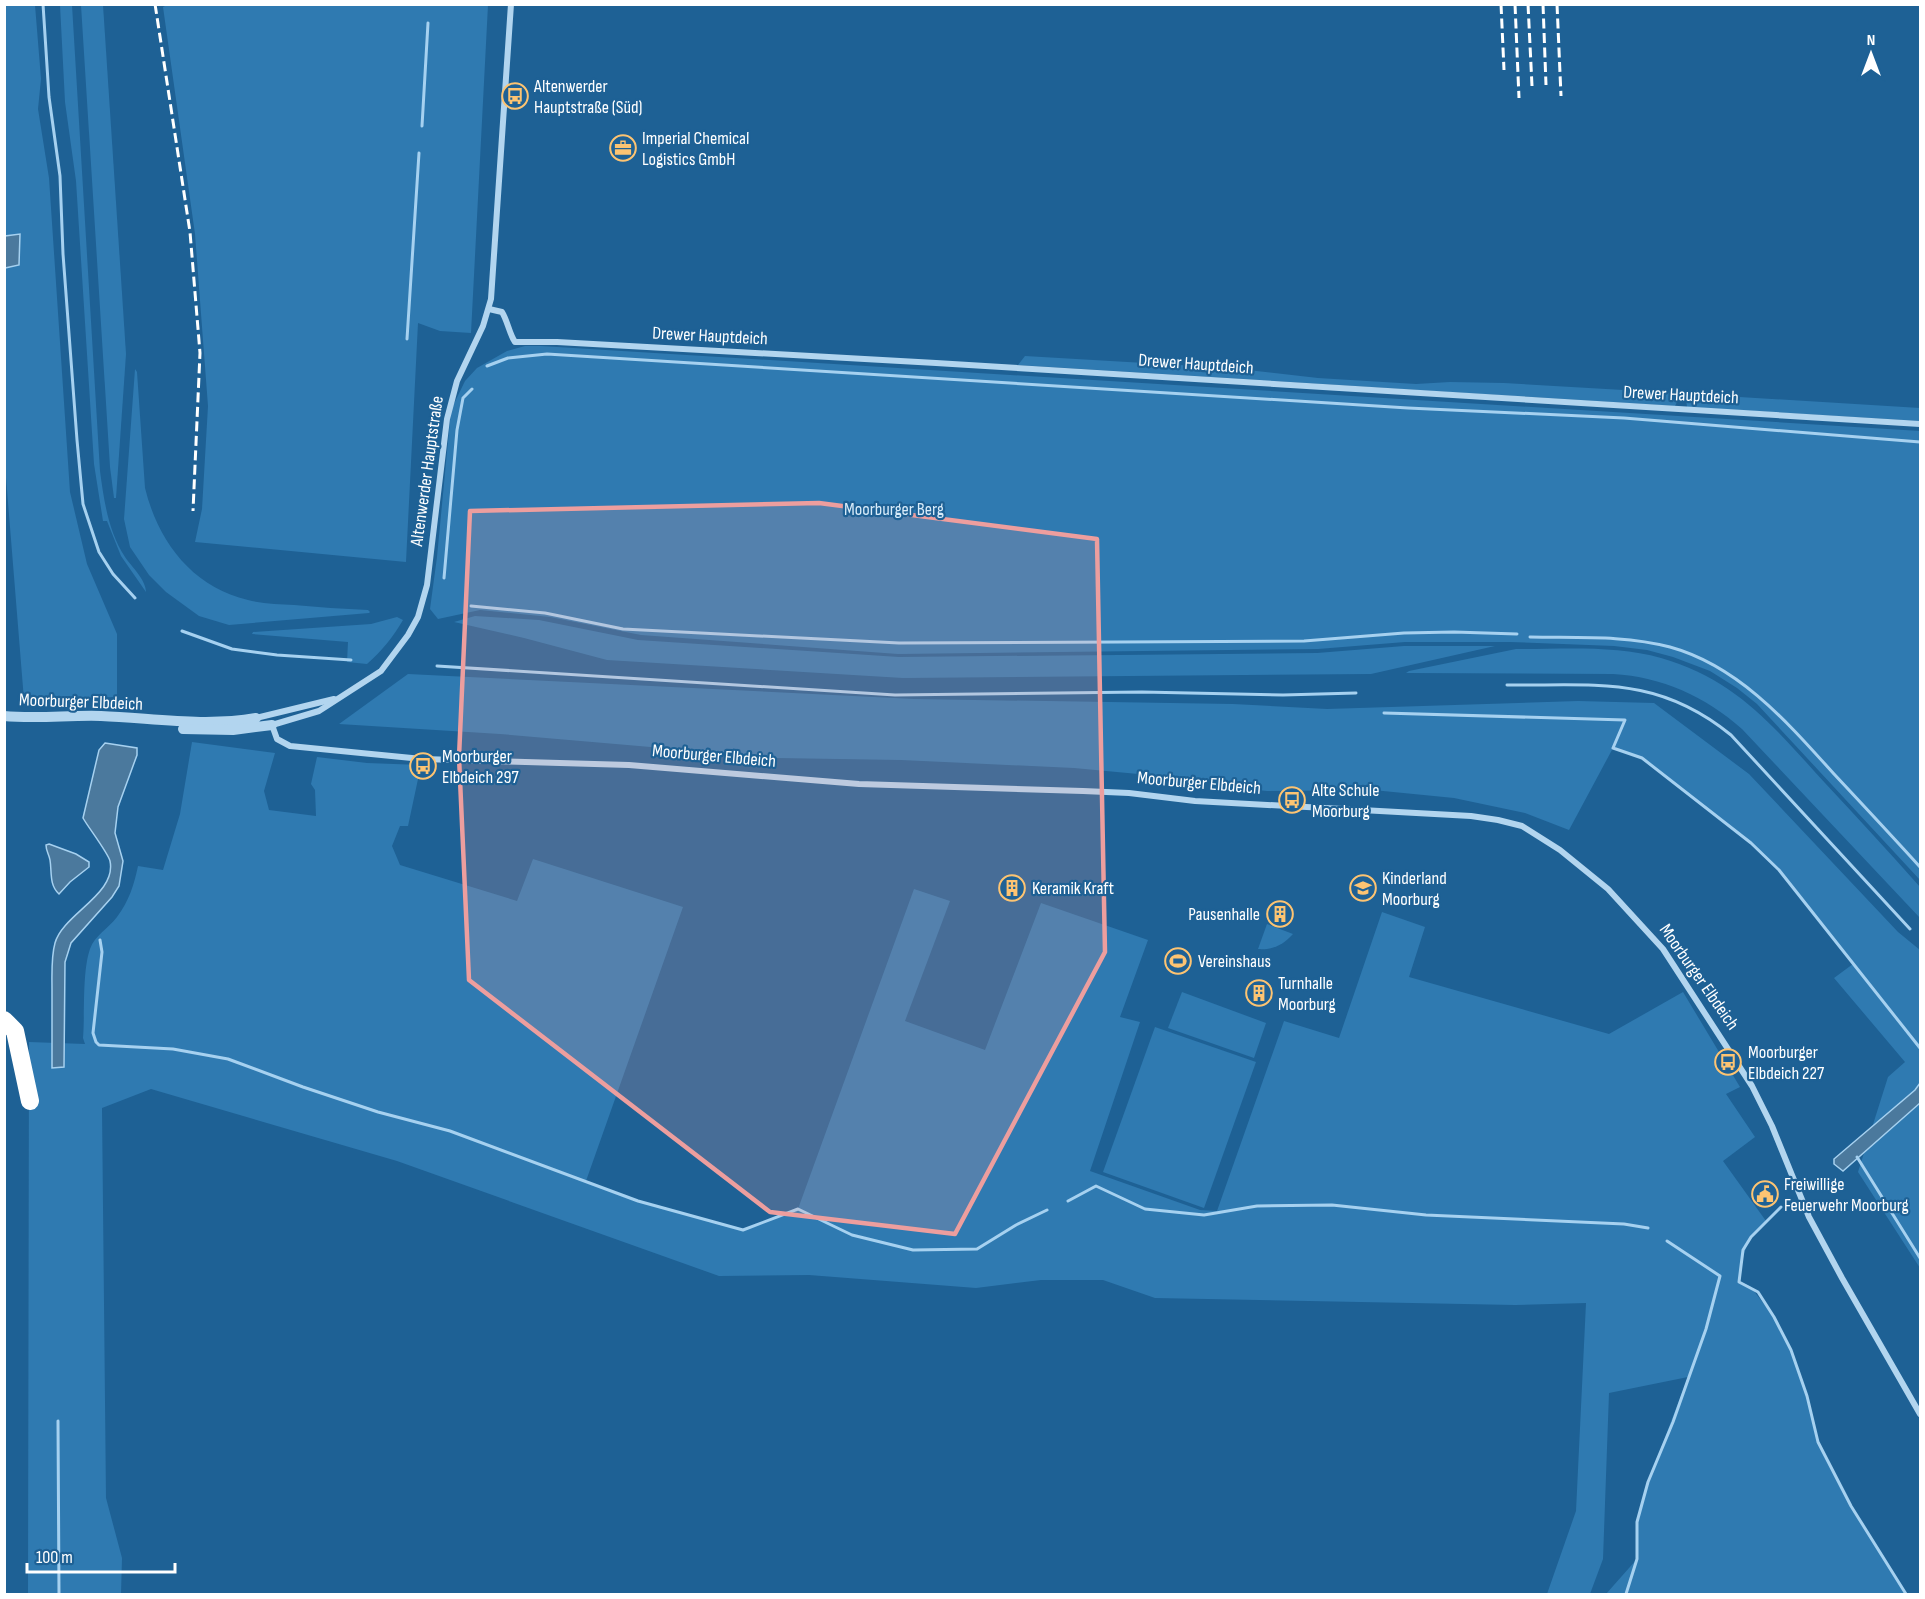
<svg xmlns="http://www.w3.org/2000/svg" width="1925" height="1599" viewBox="0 0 1925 1599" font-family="'Sofia Sans Condensed',sans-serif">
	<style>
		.green { fill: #2f7ab1 }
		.water { fill: #4b799d; stroke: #a6d1f0; stroke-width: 1.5 }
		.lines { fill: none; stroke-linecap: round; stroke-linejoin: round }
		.stream { stroke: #a6d1f0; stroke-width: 3 }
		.minor { stroke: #b2d5ef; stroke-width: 6 }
		.tertiary { stroke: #b2d5ef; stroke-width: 10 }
		.motorway { stroke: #fff; stroke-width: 18 }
		.rail { stroke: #fff; stroke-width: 3; stroke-dasharray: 10 4.5; stroke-linecap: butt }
		.marked { fill: #ed9e9e; fill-opacity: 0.2; stroke: #ed9e9e; stroke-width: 4.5; stroke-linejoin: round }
		.labels { text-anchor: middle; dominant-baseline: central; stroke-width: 4.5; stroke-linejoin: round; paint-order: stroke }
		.poi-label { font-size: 18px; fill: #fff; stroke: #1e6195; text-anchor: start }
		.street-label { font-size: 18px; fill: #fff; stroke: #1e6195 }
		.park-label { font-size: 18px; fill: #d8ecfa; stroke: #1e6195 }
	</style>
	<rect width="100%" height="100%" fill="#1e6195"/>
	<g class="green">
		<path d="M 169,4 L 488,5 L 471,333 L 440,331 L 418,323 L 406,562 L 195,542 L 202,509 L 208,406 L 195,234 L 163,7 Z"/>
		<path d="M 4,5 L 35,5 L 41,79 L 38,109 L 49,178 L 70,492 L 87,564 L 117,634 L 117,697 L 24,700 L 4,453 Z"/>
		<path d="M 60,5 L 72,5 L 100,471 C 104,500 108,531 125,557 C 132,567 146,580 146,592 L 121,556 L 107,521 L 103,521 L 94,464 L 76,181 L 65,102 Z"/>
		<path d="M 81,5 L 103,5 L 126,354 L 116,498 L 114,498 L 110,467 Z"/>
		<path d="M 525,346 L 541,346 L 1920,431 L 1920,880 L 1757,704 L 1737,688 L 1710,671 L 1673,657 L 1647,650 L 1614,646 L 1510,642 L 1405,642 L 1318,649 L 898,654 L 641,635 L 550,617 L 480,610 L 438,619 L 430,609 L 437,557 L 451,410 L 465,381 L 477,368 L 507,351 Z"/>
		<path d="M 1025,356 L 1230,368 L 1318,378 L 1416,384 L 1450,382 L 1504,383 L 1675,393 L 1678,400 L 1675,406 L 1018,365 Z"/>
		<path d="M 135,369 L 137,372 L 145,488 C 158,541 192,587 248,600 C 263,604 279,604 294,605 C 318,607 343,609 368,610 L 370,612 L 369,613 L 229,625 L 199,616 L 166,592 L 149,575 L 130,547 L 124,519 Z"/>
		<path d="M 1691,394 L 1920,408 L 1920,421 L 1687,407 L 1686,399 Z"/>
		<path d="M 475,616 L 539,620 L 638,640 L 899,657 L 1317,653 L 1404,646 L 1495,646 L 1371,674 L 903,678 L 607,660 L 524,638 L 454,622 Z"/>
		<path d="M 397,617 L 403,620 C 393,637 382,651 367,664 L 347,662 L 348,642 L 252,634 L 253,632 L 371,624 Z"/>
		<path d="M 1516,649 C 1562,649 1617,645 1661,658 C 1737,680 1774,727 1825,783 C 1857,817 1889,852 1920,887 L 1920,918 L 1742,729 C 1705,696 1662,677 1613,674 L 1406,673 L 1409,671 Z"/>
		<path d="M 408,674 L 914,699 L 1233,704 L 1327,709 L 1578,701 L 1654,703 L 1749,774 L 1898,932 L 1920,950 L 1920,1268 L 1858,1172 L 1888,1077 L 1905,1062 L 1834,978 L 1853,964 L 1779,870 L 1751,843 L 1641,758 L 1613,748 L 1569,830 L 1525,813 L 1454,798 L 1373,790 L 1267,791 L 1212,785 L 1213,781 L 1074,768 L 901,760 L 777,758 L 500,734 L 339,724 Z"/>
		<path d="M 192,742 L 275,753 L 264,791 L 269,810 L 316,816 L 315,790 L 311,784 L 317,757 L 367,763 L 421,765 L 408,826 L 400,826 L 392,846 L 400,865 L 517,901 L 533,859 L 683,907 L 586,1181 L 638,1201 L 742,1230 L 798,1209 L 914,889 L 950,901 L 905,1021 L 985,1050 L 1041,903 L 1148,940 L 1120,1017 L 1140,1022 L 1090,1171 L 1200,1210 L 1217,1211 L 1284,1021 L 1339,1038 L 1382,912 L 1425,927 L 1409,977 L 1609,1034 L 1683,992 L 1740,1087 L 1726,1094 L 1755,1137 L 1723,1161 L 1766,1221 C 1743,1246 1744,1249 1740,1282 L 1750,1286 L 1774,1317 L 1791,1350 L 1807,1396 L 1818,1442 L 1851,1506 L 1906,1594 L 1606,1594 L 1637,1559 L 1637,1522 L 1648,1482 L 1688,1377 L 1609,1393 L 1603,1559 L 1590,1594 L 1547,1594 L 1576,1511 L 1586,1303 L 1515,1305 L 1155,1298 L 1103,1280 L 1041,1280 L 976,1288 L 809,1275 L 719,1276 L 397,1161 L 151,1089 L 102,1108 L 106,1498 L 122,1558 L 121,1594 L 28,1594 L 29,1042 L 85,1044 L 83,1038 C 85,1014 82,972 90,949 C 95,935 108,929 117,917 C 129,901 134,885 138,866 L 163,870 L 180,814 Z"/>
		<path d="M 1267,924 L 1293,934 C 1283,945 1273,950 1258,949 Z"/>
		<path d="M 1182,992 L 1266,1023 L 1254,1058 L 1168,1028 Z"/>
		<path d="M 1155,1027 L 1256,1062 L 1204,1208 L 1103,1172 Z"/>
	</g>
	<g class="water">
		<path d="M 20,234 L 19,265 L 5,268 L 5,236 Z"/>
		<path d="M 105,743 L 137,748 L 137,755 L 118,807 L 115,833 L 123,861 L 119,886 L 112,897 L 71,943 L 65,962 L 64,1067 L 52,1068 C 52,1041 52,1015 52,989 C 52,974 51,957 55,943 C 63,914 117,894 110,861 C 108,853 88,827 83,818 L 99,750 Z"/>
		<path d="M 49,844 L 76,854 L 89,862 L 89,867 L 70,882 L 59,894 C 49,885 52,872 50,860 C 49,854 46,851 46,845 Z"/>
		<path d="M 1920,1083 L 1920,1103 L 1843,1171 L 1834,1164 L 1834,1159 L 1915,1090 Z"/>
	</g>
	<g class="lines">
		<g class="stream">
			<path d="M 43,4 L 49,97 L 60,176 L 63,254 L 77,440 L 83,504 L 99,552 L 113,574 L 135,598"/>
			<path d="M 422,126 L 428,23"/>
			<path d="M 407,339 L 419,153"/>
			<path d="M 487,366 L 508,358 L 547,354 L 1408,408 L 1624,418 L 1920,442"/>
			<path d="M 444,578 L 457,430 L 463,398 L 472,389"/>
			<path d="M 471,606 L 545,613 L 623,629 L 899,643 L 1304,641 L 1404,633 L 1454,632 L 1517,634"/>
			<path d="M 182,631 L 232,649 L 277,655 L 351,660"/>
			<path d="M 1530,637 C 1577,638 1625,635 1670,647 C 1739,666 1788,723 1834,774 C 1863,805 1892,836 1920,867"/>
			<path d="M 437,666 L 895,695 L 1142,692 L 1283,695 L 1356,693"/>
			<path d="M 1507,685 C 1596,686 1657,675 1731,735 L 1910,929"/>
			<path d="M 1384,713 L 1625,720 L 1613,748 L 1642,758 L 1751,843 L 1779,870 L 1920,1048"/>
			<path d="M 100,940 L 102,952 L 93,1033 L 96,1042 L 99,1045 L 173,1049 L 228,1059 L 303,1087 L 378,1112 L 450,1131 L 638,1201 L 743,1230 L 798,1209 L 852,1235 L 913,1250 L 977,1249 L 1016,1225 L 1047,1210"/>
			<path d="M 1857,1157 L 1920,1258"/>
			<path d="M 1068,1201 L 1096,1186 L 1145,1209 L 1204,1215 L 1257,1206 L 1332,1205 L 1426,1215 L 1624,1224 L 1648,1228"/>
			<path d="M 1781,1207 L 1751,1237 L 1743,1250 L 1739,1282 L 1758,1292 L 1774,1317 L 1791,1350 L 1807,1396 L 1818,1442 L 1851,1506 L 1906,1594"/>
			<path d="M 58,1421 L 59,1594"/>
			<path d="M 1626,1594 L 1637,1559 L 1637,1522 L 1648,1482 L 1673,1422 L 1706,1329 L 1720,1276 L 1667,1241"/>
		</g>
		<g class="minor">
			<path d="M 489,309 L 502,312 C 508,322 509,333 515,342 L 557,342 L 936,363 L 1920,424"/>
			<path d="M 256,718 L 334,699"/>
			<path d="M 272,725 L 277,739 L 290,746 L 422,759 L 629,765 L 859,784 L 1083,791 L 1129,793 L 1195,801 L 1471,816 L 1498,820 L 1522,826 L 1560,850 L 1608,889 L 1663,949 L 1752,1086 L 1772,1126 L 1809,1217 L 1842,1278 L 1920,1414"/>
			<path d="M 272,725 L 319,711 L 381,671 L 408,635 L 418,617 L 427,585 L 447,419 L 457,381 L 483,326 L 491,299 L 511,4"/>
		</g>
		<g class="tertiary">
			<path d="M 4,716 C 37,719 69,715 101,716 C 153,718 204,727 256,718"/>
			<path d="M 183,729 L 233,730 L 272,725"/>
		</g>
		<path class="motorway" d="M 4,1020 L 15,1031 L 30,1101"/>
		<g class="rail">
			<path d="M 155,4 L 190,232 L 200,353 L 193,511"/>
			<path d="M 1501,4 L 1504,70"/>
			<path d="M 1515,4 L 1519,98"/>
			<path d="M 1528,4 L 1532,86"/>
			<path d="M 1543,4 L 1546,85"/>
			<path d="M 1557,4 L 1561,96"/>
		</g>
	</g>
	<path class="marked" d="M 819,503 L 1097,539 L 1105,952 L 955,1234 L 770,1212 L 469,980 L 459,757 L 470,511 Z"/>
	<defs>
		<g id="bus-ring" transform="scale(1.35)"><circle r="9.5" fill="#1e6195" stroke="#fdc472" stroke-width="1.5"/><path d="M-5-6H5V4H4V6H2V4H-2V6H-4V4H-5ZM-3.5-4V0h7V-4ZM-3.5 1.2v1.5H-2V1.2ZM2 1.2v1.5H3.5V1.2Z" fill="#fdc472"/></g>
		<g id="office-ring" transform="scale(1.35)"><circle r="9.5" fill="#1e6195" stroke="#fdc472" stroke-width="1.5"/><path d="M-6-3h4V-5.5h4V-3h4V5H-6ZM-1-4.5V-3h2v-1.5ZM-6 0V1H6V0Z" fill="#fdc472"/></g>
		<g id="building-ring" transform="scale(1.35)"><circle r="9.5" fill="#1e6195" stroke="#fdc472" stroke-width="1.5"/><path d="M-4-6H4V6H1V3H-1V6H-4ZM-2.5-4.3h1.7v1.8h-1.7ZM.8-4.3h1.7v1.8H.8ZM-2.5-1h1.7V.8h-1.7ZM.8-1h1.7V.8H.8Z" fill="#fdc472"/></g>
		<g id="school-ring" transform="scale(1.35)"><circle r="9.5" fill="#1e6195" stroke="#fdc472" stroke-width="1.5"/><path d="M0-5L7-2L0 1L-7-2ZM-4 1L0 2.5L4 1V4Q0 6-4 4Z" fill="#fdc472"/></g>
		<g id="stadium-ring" transform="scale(1.35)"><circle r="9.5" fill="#1e6195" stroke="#fdc472" stroke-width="1.5"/><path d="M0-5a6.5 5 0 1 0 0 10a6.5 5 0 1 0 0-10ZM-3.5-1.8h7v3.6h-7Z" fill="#fdc472"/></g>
		<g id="civic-ring" transform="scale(1.35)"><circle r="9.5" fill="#1e6195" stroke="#fdc472" stroke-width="1.5"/><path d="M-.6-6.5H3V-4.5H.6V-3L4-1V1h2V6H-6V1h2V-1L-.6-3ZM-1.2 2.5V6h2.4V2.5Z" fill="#fdc472"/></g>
	</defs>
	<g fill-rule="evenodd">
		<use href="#bus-ring" x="515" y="96"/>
		<use href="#office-ring" x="623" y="148"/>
		<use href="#bus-ring" x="423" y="766"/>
		<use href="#bus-ring" x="1292" y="800"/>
		<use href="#building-ring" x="1012" y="888"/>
		<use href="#school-ring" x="1363" y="888"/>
		<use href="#building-ring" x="1280" y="914"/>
		<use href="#stadium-ring" x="1178" y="961"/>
		<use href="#building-ring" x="1259" y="993"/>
		<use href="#bus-ring" x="1728" y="1062"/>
		<use href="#civic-ring" x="1765" y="1194"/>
	</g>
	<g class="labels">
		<g class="poi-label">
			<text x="534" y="86">Altenwerder<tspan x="534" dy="21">Hauptstraße (Süd)</tspan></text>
			<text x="642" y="138">Imperial Chemical<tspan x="642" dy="21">Logistics GmbH</tspan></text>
			<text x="442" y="756">Moorburger<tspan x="442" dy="21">Elbdeich 297</tspan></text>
			<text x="1312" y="790">Alte Schule<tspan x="1312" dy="21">Moorburg</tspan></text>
			<text x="1382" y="878">Kinderland<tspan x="1382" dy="21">Moorburg</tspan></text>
			<text x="1032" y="888">Keramik Kraft</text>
			<text x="1260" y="914" text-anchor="end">Pausenhalle</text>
			<text x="1198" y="961">Vereinshaus</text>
			<text x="1278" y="983">Turnhalle<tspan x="1278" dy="21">Moorburg</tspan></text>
			<text x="1748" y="1052">Moorburger<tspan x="1748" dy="21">Elbdeich 227</tspan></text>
			<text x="1784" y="1184">Freiwillige<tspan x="1784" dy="21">Feuerwehr Moorburg</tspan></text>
		</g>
		<g class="street-label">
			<text transform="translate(710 336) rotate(3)">Drewer Hauptdeich</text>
			<text transform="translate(1196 364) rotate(4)">Drewer Hauptdeich</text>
			<text transform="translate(1681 395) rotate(3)">Drewer Hauptdeich</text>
			<text transform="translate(427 471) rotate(-82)">Altenwerder Hauptstraße</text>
			<text transform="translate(81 702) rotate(2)">Moorburger Elbdeich</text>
			<text transform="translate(714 756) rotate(5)">Moorburger Elbdeich</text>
			<text transform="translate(1199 783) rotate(5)">Moorburger Elbdeich</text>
			<text transform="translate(1699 977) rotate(55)">Moorburger Elbdeich</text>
		</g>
		<g class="park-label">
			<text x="894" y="509">Moorburger Berg</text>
		</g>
	</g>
	<rect width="1925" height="1599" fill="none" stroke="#ffffff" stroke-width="12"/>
	<g transform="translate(1871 54)" stroke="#1e6195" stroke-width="4.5" paint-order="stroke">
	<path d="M0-4.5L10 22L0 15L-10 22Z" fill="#ffffff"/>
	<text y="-9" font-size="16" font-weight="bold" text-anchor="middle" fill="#ffffff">N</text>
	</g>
	<path d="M27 1563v9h148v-9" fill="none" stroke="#ffffff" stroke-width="3"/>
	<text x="36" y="1563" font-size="18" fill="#ffffff" stroke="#1e6195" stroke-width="4.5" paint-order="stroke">100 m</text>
</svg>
